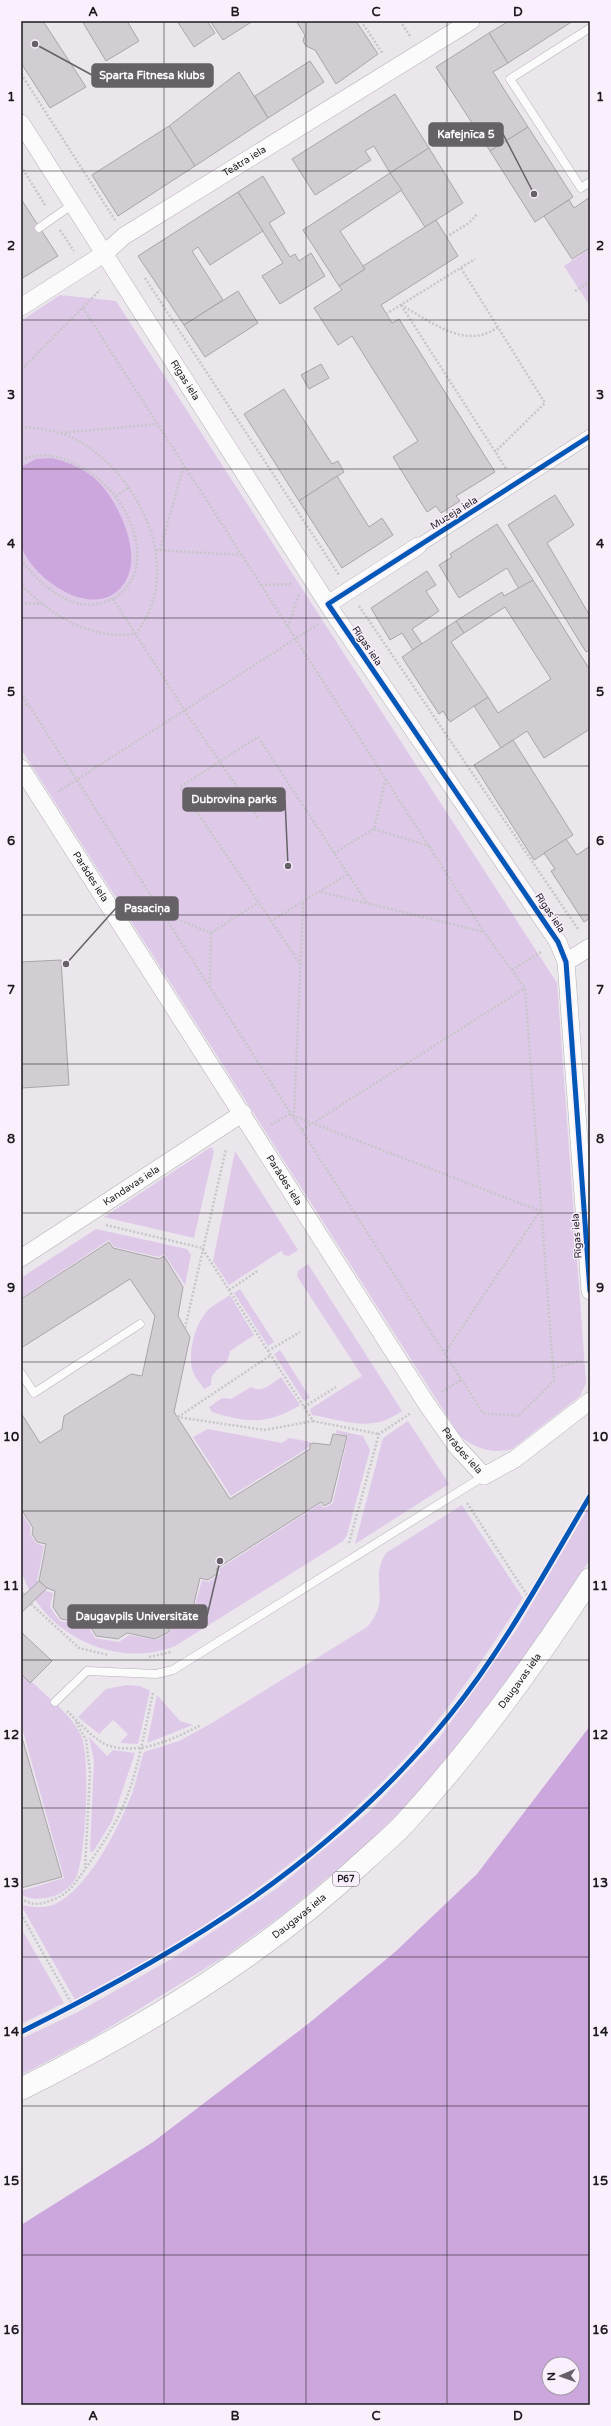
<svg xmlns="http://www.w3.org/2000/svg" width="611" height="2426" viewBox="0 0 611 2426" font-family="'Varela Round',sans-serif">
	<style>
		.green { fill: #dec9e9 }
		.water { fill: #cca7dd; fill-rule: evenodd }
		.building { fill: #d1cdd3; stroke: #a9a5aa }
		.lines { fill: none; stroke-linecap: round; stroke-linejoin: round }
		.service-casing { stroke: #b5b1b6; stroke-width: 9 }
		.pedestrian-casing { stroke: #b5b1b6; stroke-width: 14 }
		.minor-casing { stroke: #b5b1b6; stroke-width: 18 }
		.primary-casing { stroke: #b5b1b6; stroke-width: 23 }
		.path { stroke: #c7c6c8; stroke-width: 2.5; stroke-dasharray: 2 2; stroke-linecap: butt }
		.service { stroke: #fcfbfc; stroke-width: 8 }
		.pedestrian { stroke: #fcfbfc; stroke-width: 13 }
		.minor { stroke: #fcfbfc; stroke-width: 17 }
		.primary { stroke: #fcfbfc; stroke-width: 22 }
		.cycleway-casing { stroke: #f9effd; stroke-width: 8 }
		.cycleway { stroke: #0057b8; stroke-width: 5 }
		.grid { fill: none; stroke: #1d1a1e; stroke-width: 1; stroke-opacity: 0.55 }
		.labels { text-anchor: middle; dominant-baseline: central; stroke-width: 3; stroke-linejoin: round; paint-order: stroke }
		.shield { fill: #f9effd; stroke: #5f5a61; stroke-width: 1 }
		.shield-label { font-size: 9px; font-weight: bold; fill: #1d1a1e }
		.street-label { font-size: 10px; fill: #1d1a1e; stroke: #f9effd }
		.leader { fill: none; stroke: #656166; stroke-width: 1.5 }
		.callout-dot { fill: #656166; stroke: #f9effd; stroke-width: 1.5 }
		.callout { fill: #656166; stroke: #656166; stroke-width: 1.5 }
		.callout-label { font-size: 11px; text-anchor: middle; font-weight: bold; fill: #fff }
		.neatline { fill: none; stroke: #1d1a1e; stroke-width: 1.5 }
		.grid-label { font-size: 13px; text-anchor: middle; font-weight: bold; fill: #1d1a1e }
	</style>
	<rect width="100%" height="100%" fill="#eae6ec"/>
	<g class="green">
		<path d="M 590,249 L 590,306 L 564,266 Z"/>
		<path d="M 60,295 L 116,301 L 557,983 L 586,1383 L 580,1396 L 512,1449 C 491,1454 477,1449 460,1436 L 21,749 L 21,321 Z"/>
		<path d="M 211,1147 L 214,1151 L 194,1238 L 104,1217 Z"/>
		<path d="M 235,1151 L 298,1250 L 289,1256 L 284,1255 L 281,1251 L 229,1285 L 213,1261 Z"/>
		<path d="M 96,1229 L 187,1249 L 191,1255 L 185,1285 L 164,1254 L 159,1257 L 114,1247 L 109,1240 L 21,1298 L 21,1278 Z"/>
		<path d="M 308,1264 L 402,1411 C 371,1433 347,1421 312,1415 L 310,1409 L 362,1376 L 297,1276 L 298,1271 Z"/>
		<path d="M 240,1289 L 274,1342 L 268,1346 L 234,1293 Z"/>
		<path d="M 230,1295 L 254,1335 L 230,1351 L 227,1362 C 218,1369 210,1373 211,1385 L 204,1389 C 201,1384 196,1379 194,1374 C 186,1355 195,1323 209,1309 C 215,1304 223,1300 230,1295 Z"/>
		<path d="M 280,1350 L 310,1398 L 304,1401 L 274,1354 Z"/>
		<path d="M 281,1377 L 300,1405 C 267,1425 248,1423 212,1412 L 209,1407 L 222,1398 L 231,1399 L 251,1387 C 261,1394 273,1383 281,1377 Z"/>
		<path d="M 408,1421 L 449,1484 L 355,1544 L 383,1438 Z"/>
		<path d="M 208,1429 L 282,1443 L 289,1438 L 311,1442 L 308,1448 L 231,1496 L 193,1437 Z"/>
		<path d="M 336,1430 L 363,1436 L 370,1450 L 347,1535 L 343,1541 L 175,1646 C 116,1670 42,1634 22,1573 C 18,1562 21,1526 21,1512 L 31,1528 L 30,1534 L 36,1543 L 44,1546 L 37,1581 L 46,1591 L 53,1593 L 50,1607 L 60,1621 L 88,1626 L 95,1638 L 119,1642 L 129,1635 L 156,1640 L 170,1633 L 172,1619 L 181,1620 L 193,1613 L 202,1580 L 209,1582 L 220,1573 L 219,1569 L 320,1504 L 324,1508 L 333,1503 L 348,1436 L 336,1433 Z"/>
		<path d="M 462,1505 L 523,1598 C 483,1660 441,1724 388,1776 C 325,1840 253,1895 177,1943 C 144,1963 109,1981 75,2000 L 21,1905 C 33,1907 46,1909 57,1903 C 89,1886 116,1832 130,1799 C 136,1784 139,1767 144,1752 L 179,1741 L 212,1723 L 367,1627 C 393,1598 368,1582 386,1553 Z"/>
		<path d="M 590,1505 L 590,1559 L 556,1614 L 471,1732 L 417,1795 L 362,1849 L 286,1912 L 227,1955 L 92,2038 L 21,2075 L 21,2039 L 78,2012 L 173,1958 L 276,1889 L 371,1810 L 440,1737 L 517,1629 Z"/>
		<path d="M 21,1674 L 30,1683 L 32,1682 C 48,1698 74,1716 82,1738 C 90,1760 86,1853 77,1875 C 69,1896 40,1904 21,1895 L 21,1891 L 64,1878 L 21,1724 Z"/>
		<path d="M 127,1685 L 140,1686 L 150,1691 L 138,1744 L 120,1743 L 128,1734 L 113,1720 L 99,1734 L 78,1717 L 106,1689 Z"/>
		<path d="M 157,1695 L 180,1721 L 193,1725 L 147,1743 Z"/>
		<path d="M 89,1737 L 107,1756 L 113,1750 L 135,1753 L 112,1821 L 93,1852 L 90,1851 L 94,1760 Z"/>
		<path d="M 21,1928 L 64,2003 L 21,2024 Z"/>
	</g>
	<g class="water">
		<path d="M 51,458 C 66,461 80,467 92,476 C 116,495 144,553 125,582 C 99,624 35,582 22,548 C 18,538 21,482 21,467 L 36,459 Z"/>
		<path d="M 590,1726 L 590,2405 L 21,2405 L 21,2225 L 153,2142 L 308,2024 L 395,1952 L 477,1874 ZM 549,2364 L 573,2364 L 573,2388 L 549,2388 Z"/>
	</g>
	<g class="building">
		<path d="M 21,21 L 43,21 L 86,87 L 50,108 L 21,63 Z"/>
		<path d="M 82,21 L 127,21 L 139,41 L 106,61 Z"/>
		<path d="M 177,21 L 207,21 L 215,33 L 194,47 Z"/>
		<path d="M 210,21 L 253,21 L 223,40 Z"/>
		<path d="M 296,21 L 356,21 L 378,54 L 336,84 L 315,50 L 306,46 L 303,41 L 305,35 Z"/>
		<path d="M 509,21 L 573,21 L 508,63 L 489,33 Z"/>
		<path d="M 489,33 L 508,63 L 493,72 L 528,127 L 490,151 L 436,67 Z"/>
		<path d="M 310,61 L 324,82 L 268,118 L 255,96 Z"/>
		<path d="M 239,72 L 268,118 L 195,166 L 169,126 Z"/>
		<path d="M 395,94 L 429,148 L 390,173 L 374,146 L 365,151 L 371,160 L 315,195 L 292,159 Z"/>
		<path d="M 169,126 L 195,166 L 118,216 L 92,175 Z"/>
		<path d="M 528,127 L 573,197 L 535,222 L 490,151 Z"/>
		<path d="M 429,148 L 463,203 L 425,227 L 390,173 Z"/>
		<path d="M 390,173 L 402,190 L 340,231 L 365,269 L 339,286 L 303,230 Z"/>
		<path d="M 263,176 L 285,213 L 269,223 L 290,257 L 295,254 L 299,261 L 311,253 L 325,276 L 280,304 L 262,276 L 283,263 L 238,192 Z"/>
		<path d="M 238,192 L 263,231 L 210,265 L 198,247 L 192,251 L 223,300 L 184,325 L 138,256 Z"/>
		<path d="M 590,197 L 590,248 L 572,259 L 544,216 L 569,200 L 574,208 Z"/>
		<path d="M 21,199 L 58,256 L 21,279 Z"/>
		<path d="M 436,220 L 458,256 L 381,305 L 392,323 L 399,319 L 495,472 L 456,496 L 460,501 L 441,513 L 436,506 L 427,512 L 393,457 L 418,441 L 352,336 L 338,345 L 314,308 L 342,290 L 339,286 L 365,269 L 363,266 Z"/>
		<path d="M 238,291 L 258,323 L 205,357 L 184,325 Z"/>
		<path d="M 321,364 L 329,378 L 309,389 L 301,375 Z"/>
		<path d="M 284,389 L 332,464 L 338,461 L 344,472 L 299,501 L 244,414 Z"/>
		<path d="M 337,476 L 369,527 L 382,518 L 393,535 L 342,568 L 299,501 Z"/>
		<path d="M 555,495 L 574,525 L 547,543 L 590,616 L 590,650 L 586,652 L 508,525 Z"/>
		<path d="M 497,524 L 533,580 L 519,589 L 507,568 L 459,598 L 439,565 L 452,557 L 450,554 Z"/>
		<path d="M 427,571 L 436,585 L 426,591 L 439,611 L 412,629 L 422,644 L 413,650 L 402,633 L 390,640 L 371,608 Z"/>
		<path d="M 533,580 L 590,670 L 590,729 L 544,758 L 527,731 L 501,748 L 474,706 L 488,697 L 498,713 L 551,679 L 505,607 L 464,633 L 456,621 L 502,592 L 504,596 Z"/>
		<path d="M 456,621 L 464,633 L 451,642 L 488,697 L 450,722 L 443,711 L 439,714 L 402,657 Z"/>
		<path d="M 513,740 L 573,835 L 534,860 L 474,765 Z"/>
		<path d="M 566,839 L 577,855 L 590,846 L 590,918 L 584,922 L 551,871 L 555,869 L 544,853 Z"/>
		<path d="M 61,960 L 69,1085 L 22,1088 L 21,962 Z"/>
		<path d="M 109,1242 L 113,1248 L 159,1259 L 164,1256 L 183,1287 L 178,1316 L 190,1337 L 174,1412 L 230,1499 L 310,1449 L 310,1444 L 313,1443 L 330,1445 L 333,1434 L 347,1436 L 331,1502 L 324,1506 L 321,1502 L 216,1569 L 218,1573 L 208,1580 L 200,1578 L 192,1612 L 182,1618 L 171,1616 L 169,1632 L 155,1639 L 127,1633 L 118,1639 L 96,1636 L 89,1624 L 61,1619 L 53,1607 L 55,1591 L 47,1588 L 39,1581 L 46,1544 L 37,1542 L 32,1534 L 33,1528 L 21,1509 L 21,1413 L 40,1443 L 62,1429 L 64,1416 L 131,1374 L 142,1376 L 155,1316 L 130,1279 L 21,1348 L 21,1299 Z"/>
		<path d="M 39,1581 L 47,1588 L 21,1613 L 21,1598 Z"/>
		<path d="M 21,1632 L 52,1661 L 30,1683 L 21,1674 Z"/>
		<path d="M 21,1734 L 62,1877 L 21,1888 Z"/>
	</g>
	<g class="lines">
		<g class="service-casing">
			<g id="service">
				<path d="M 590,28 L 510,79 L 581,188 L 590,182"/>
				<path d="M 39,228 L 73,204"/>
				<path d="M 21,1373 L 34,1393 L 140,1324"/>
				<path d="M 55,1702 L 87,1671 L 156,1674 L 173,1670 L 484,1476"/>
			</g>
		</g>
		<g class="pedestrian-casing">
			<path id="pedestrian" d="M 418,546 L 590,436"/>
		</g>
		<g class="minor-casing">
			<g id="minor">
				<path id="s1" d="M 21,123 L 334,614 L 558,942 L 566,962 L 590,1291"/>
				<path id="s2" d="M 21,307 L 105,253 L 124,236 L 471,21"/>
				<path d="M 328,604 L 418,546"/>
				<path id="s3" d="M 21,768 L 426,1403 L 457,1447 L 484,1476 L 515,1459 L 590,1401"/>
				<path d="M 566,962 L 590,947"/>
				<path id="s4" d="M 21,1258 L 243,1113"/>
			</g>
		</g>
		<g class="primary-casing">
			<g id="primary">
				<path id="s5" d="M 21,2089 C 143,2028 264,1955 364,1861 C 377,1849 392,1837 404,1824 C 474,1748 534,1665 590,1579"/>
			</g>
		</g>
		<g class="path">
			<path d="M 361,21 L 383,54"/>
			<path d="M 400,21 L 410,36"/>
			<path d="M 21,74 L 115,220"/>
			<path d="M 21,166 L 45,205"/>
			<path d="M 60,230 L 74,251"/>
			<path d="M 446,237 L 469,223 L 477,214"/>
			<path d="M 461,268 L 545,403 L 495,452"/>
			<path d="M 145,278 L 339,575"/>
			<path d="M 575,291 L 590,282"/>
			<path d="M 401,305 L 507,470"/>
			<path d="M 401,305 C 431,321 465,351 498,327"/>
			<path d="M 386,314 L 475,259"/>
			<path d="M 21,370 L 100,290"/>
			<path d="M 21,427 C 42,428 64,432 82,443 C 143,480 185,574 135,634 C 90,640 50,615 21,584"/>
			<path d="M 61,433 L 157,424"/>
			<path d="M 21,460 C 43,451 61,456 81,467 C 114,484 144,529 136,568 C 129,600 92,614 64,598 C 46,589 34,576 21,560"/>
			<path d="M 116,496 L 128,488"/>
			<path d="M 156,550 L 241,555"/>
			<path d="M 160,550 L 184,465"/>
			<path d="M 261,585 L 292,584"/>
			<path d="M 113,599 L 185,711 L 259,819"/>
			<path d="M 21,603 L 42,604"/>
			<path d="M 359,606 L 578,929"/>
			<path d="M 288,627 L 299,594"/>
			<path d="M 21,693 L 483,1413 L 518,1416 L 554,1381 L 525,988 L 484,932 L 83,308"/>
			<path d="M 21,705 L 28,705"/>
			<path d="M 58,792 L 318,624"/>
			<path d="M 374,829 L 432,847"/>
			<path d="M 334,853 L 374,829 L 386,778"/>
			<path d="M 321,892 L 484,932"/>
			<path d="M 303,903 L 294,1116 L 540,1211 L 445,1353"/>
			<path d="M 162,913 L 211,933"/>
			<path d="M 271,921 L 348,874"/>
			<path d="M 211,933 L 258,903"/>
			<path d="M 301,965 L 180,787 L 258,737 L 367,903"/>
			<path d="M 512,970 L 541,952"/>
			<path d="M 210,987 L 211,933"/>
			<path d="M 271,1125 L 291,1113"/>
			<path d="M 302,1130 L 525,988"/>
			<path d="M 106,1225 L 202,1248 L 313,1421 L 379,1434"/>
			<path d="M 229,1290 L 259,1270"/>
			<path d="M 185,1328 L 226,1149"/>
			<path d="M 268,1351 L 300,1332"/>
			<path d="M 553,1368 L 584,1360"/>
			<path d="M 442,1392 L 461,1380"/>
			<path d="M 304,1407 L 336,1387"/>
			<path d="M 177,1417 L 265,1430 L 313,1421"/>
			<path d="M 178,1417 L 271,1355"/>
			<path d="M 467,1503 L 529,1598"/>
			<path d="M 349,1543 L 379,1434 L 411,1413"/>
			<path d="M 21,1589 L 24,1595"/>
			<path d="M 31,1604 L 79,1648 L 108,1655"/>
			<path d="M 149,1657 L 171,1652"/>
			<path d="M 67,1711 C 76,1720 96,1741 107,1745 C 140,1756 173,1739 201,1725"/>
			<path d="M 76,1722 L 86,1740 L 90,1772 L 85,1868"/>
			<path d="M 21,1898 C 31,1906 40,1905 52,1900 C 70,1894 77,1880 88,1865 C 100,1848 112,1830 121,1811 C 138,1774 144,1732 153,1693"/>
			<path d="M 21,1914 L 73,2006"/>
		</g>
		<use href="#service" class="service"/>
		<use href="#pedestrian" class="pedestrian"/>
		<use href="#minor" class="minor"/>
		<use href="#primary" class="primary"/>
		<g class="cycleway-casing">
			<g id="cycleway">
				<path d="M 590,436 L 328,604 L 558,942 L 566,962 L 590,1291"/>
				<path d="M 21,2032 C 187,1949 331,1862 450,1715 C 504,1648 546,1570 590,1496"/>
			</g>
		</g>
		<use href="#cycleway" class="cycleway"/>
	</g>
	<path class="grid" d="M 164,21 L 164,2405M 306,21 L 306,2405M 447,21 L 447,2405M 21,171 L 590,171M 21,320 L 590,320M 21,469 L 590,469M 21,618 L 590,618M 21,766 L 590,766M 21,915 L 590,915M 21,1064 L 590,1064M 21,1213 L 590,1213M 21,1362 L 590,1362M 21,1511 L 590,1511M 21,1660 L 590,1660M 21,1808 L 590,1808M 21,1957 L 590,1957M 21,2106 L 590,2106M 21,2255 L 590,2255"/>
	<g class="labels">
		<rect class="shield" x="333" y="1872" width="26" height="14" rx="3"/>
		<g class="shield-label">
			<text x="346" y="1879">P67</text>
		</g>
		<g class="street-label">
			<text stroke="none"><textPath href="#s2" startOffset="267">Teātra iela</textPath></text>
			<text stroke="none"><textPath href="#s1" startOffset="305">Rīgas iela</textPath></text>
			<text transform="translate(454 513) rotate(-32)">Muzeja iela</text>
			<text transform="translate(367 646) rotate(56)">Rīgas iela</text>
			<text stroke="none"><textPath href="#s3" startOffset="129">Parādes iela</textPath></text>
			<text transform="translate(550 913) rotate(56)">Rīgas iela</text>
			<text stroke="none"><textPath href="#s3" startOffset="489">Parādes iela</textPath></text>
			<text stroke="none"><textPath href="#s4" startOffset="132">Kandavas iela</textPath></text>
			<text transform="translate(577 1236) rotate(-94)">Rīgas iela</text>
			<text stroke="none"><textPath href="#s3" startOffset="813">Parādes iela</textPath></text>
			<text stroke="none"><textPath href="#s5" startOffset="652">Daugavas iela</textPath></text>
			<text stroke="none"><textPath href="#s5" startOffset="328">Daugavas iela</textPath></text>
		</g>
	</g>
	<path class="leader" d="M35 44L92 75M534 194L503 134M288 866L285 800M66 964L116 908M220 1561L207 1616"/>
	<g class="callout-dot">
		<circle cx="35" cy="44" r="4"/>
		<circle cx="534" cy="194" r="4"/>
		<circle cx="288" cy="866" r="4"/>
		<circle cx="66" cy="964" r="4"/>
		<circle cx="220" cy="1561" r="4"/>
	</g>
	<g class="callout">
		<rect x="92" y="64" width="121" height="23" rx="4"/>
		<rect x="429" y="123" width="74" height="23" rx="4"/>
		<rect x="183" y="788" width="102" height="23" rx="4"/>
		<rect x="116" y="897" width="62" height="23" rx="4"/>
		<rect x="68" y="1605" width="139" height="23" rx="4"/>
	</g>
	<g class="callout-label">
		<text x="152" y="79">Sparta Fitnesa klubs</text>
		<text x="466" y="138">Kafejnīca 5</text>
		<text x="234" y="803">Dubrovina parks</text>
		<text x="147" y="912">Pasaciņa</text>
		<text x="137" y="1620">Daugavpils Universitāte</text>
	</g>
	<rect width="611" height="2426" fill="none" stroke="#f9effd" stroke-width="44"/>
	<g transform="translate(561 2376) rotate(268)"><circle r="19" fill="#f9effd" stroke="#a19aa4"/>
	<path d="M0-3L7 15L0 10L-7 15Z" fill="#656166"/>
	<text y="-6" font-size="11" font-weight="bold" text-anchor="middle" fill="#1d1a1e">N</text>
	</g>
	<rect x="22" y="22" width="567" height="2382" class="neatline"/>
	<g class="grid-label">
		<text x="93" y="16">A</text>
		<text x="235" y="16">B</text>
		<text x="376" y="16">C</text>
		<text x="518" y="16">D</text>
		<text x="11" y="101">1</text>
		<text x="600" y="101">1</text>
		<text x="11" y="250">2</text>
		<text x="600" y="250">2</text>
		<text x="11" y="399">3</text>
		<text x="600" y="399">3</text>
		<text x="11" y="548">4</text>
		<text x="600" y="548">4</text>
		<text x="11" y="696">5</text>
		<text x="600" y="696">5</text>
		<text x="11" y="845">6</text>
		<text x="600" y="845">6</text>
		<text x="11" y="994">7</text>
		<text x="600" y="994">7</text>
		<text x="11" y="1143">8</text>
		<text x="600" y="1143">8</text>
		<text x="11" y="1292">9</text>
		<text x="600" y="1292">9</text>
		<text x="11" y="1441">10</text>
		<text x="600" y="1441">10</text>
		<text x="11" y="1590">11</text>
		<text x="600" y="1590">11</text>
		<text x="11" y="1739">12</text>
		<text x="600" y="1739">12</text>
		<text x="11" y="1887">13</text>
		<text x="600" y="1887">13</text>
		<text x="11" y="2036">14</text>
		<text x="600" y="2036">14</text>
		<text x="11" y="2185">15</text>
		<text x="600" y="2185">15</text>
		<text x="11" y="2334">16</text>
		<text x="600" y="2334">16</text>
		<text x="93" y="2420">A</text>
		<text x="235" y="2420">B</text>
		<text x="376" y="2420">C</text>
		<text x="518" y="2420">D</text>
	</g>
</svg>
